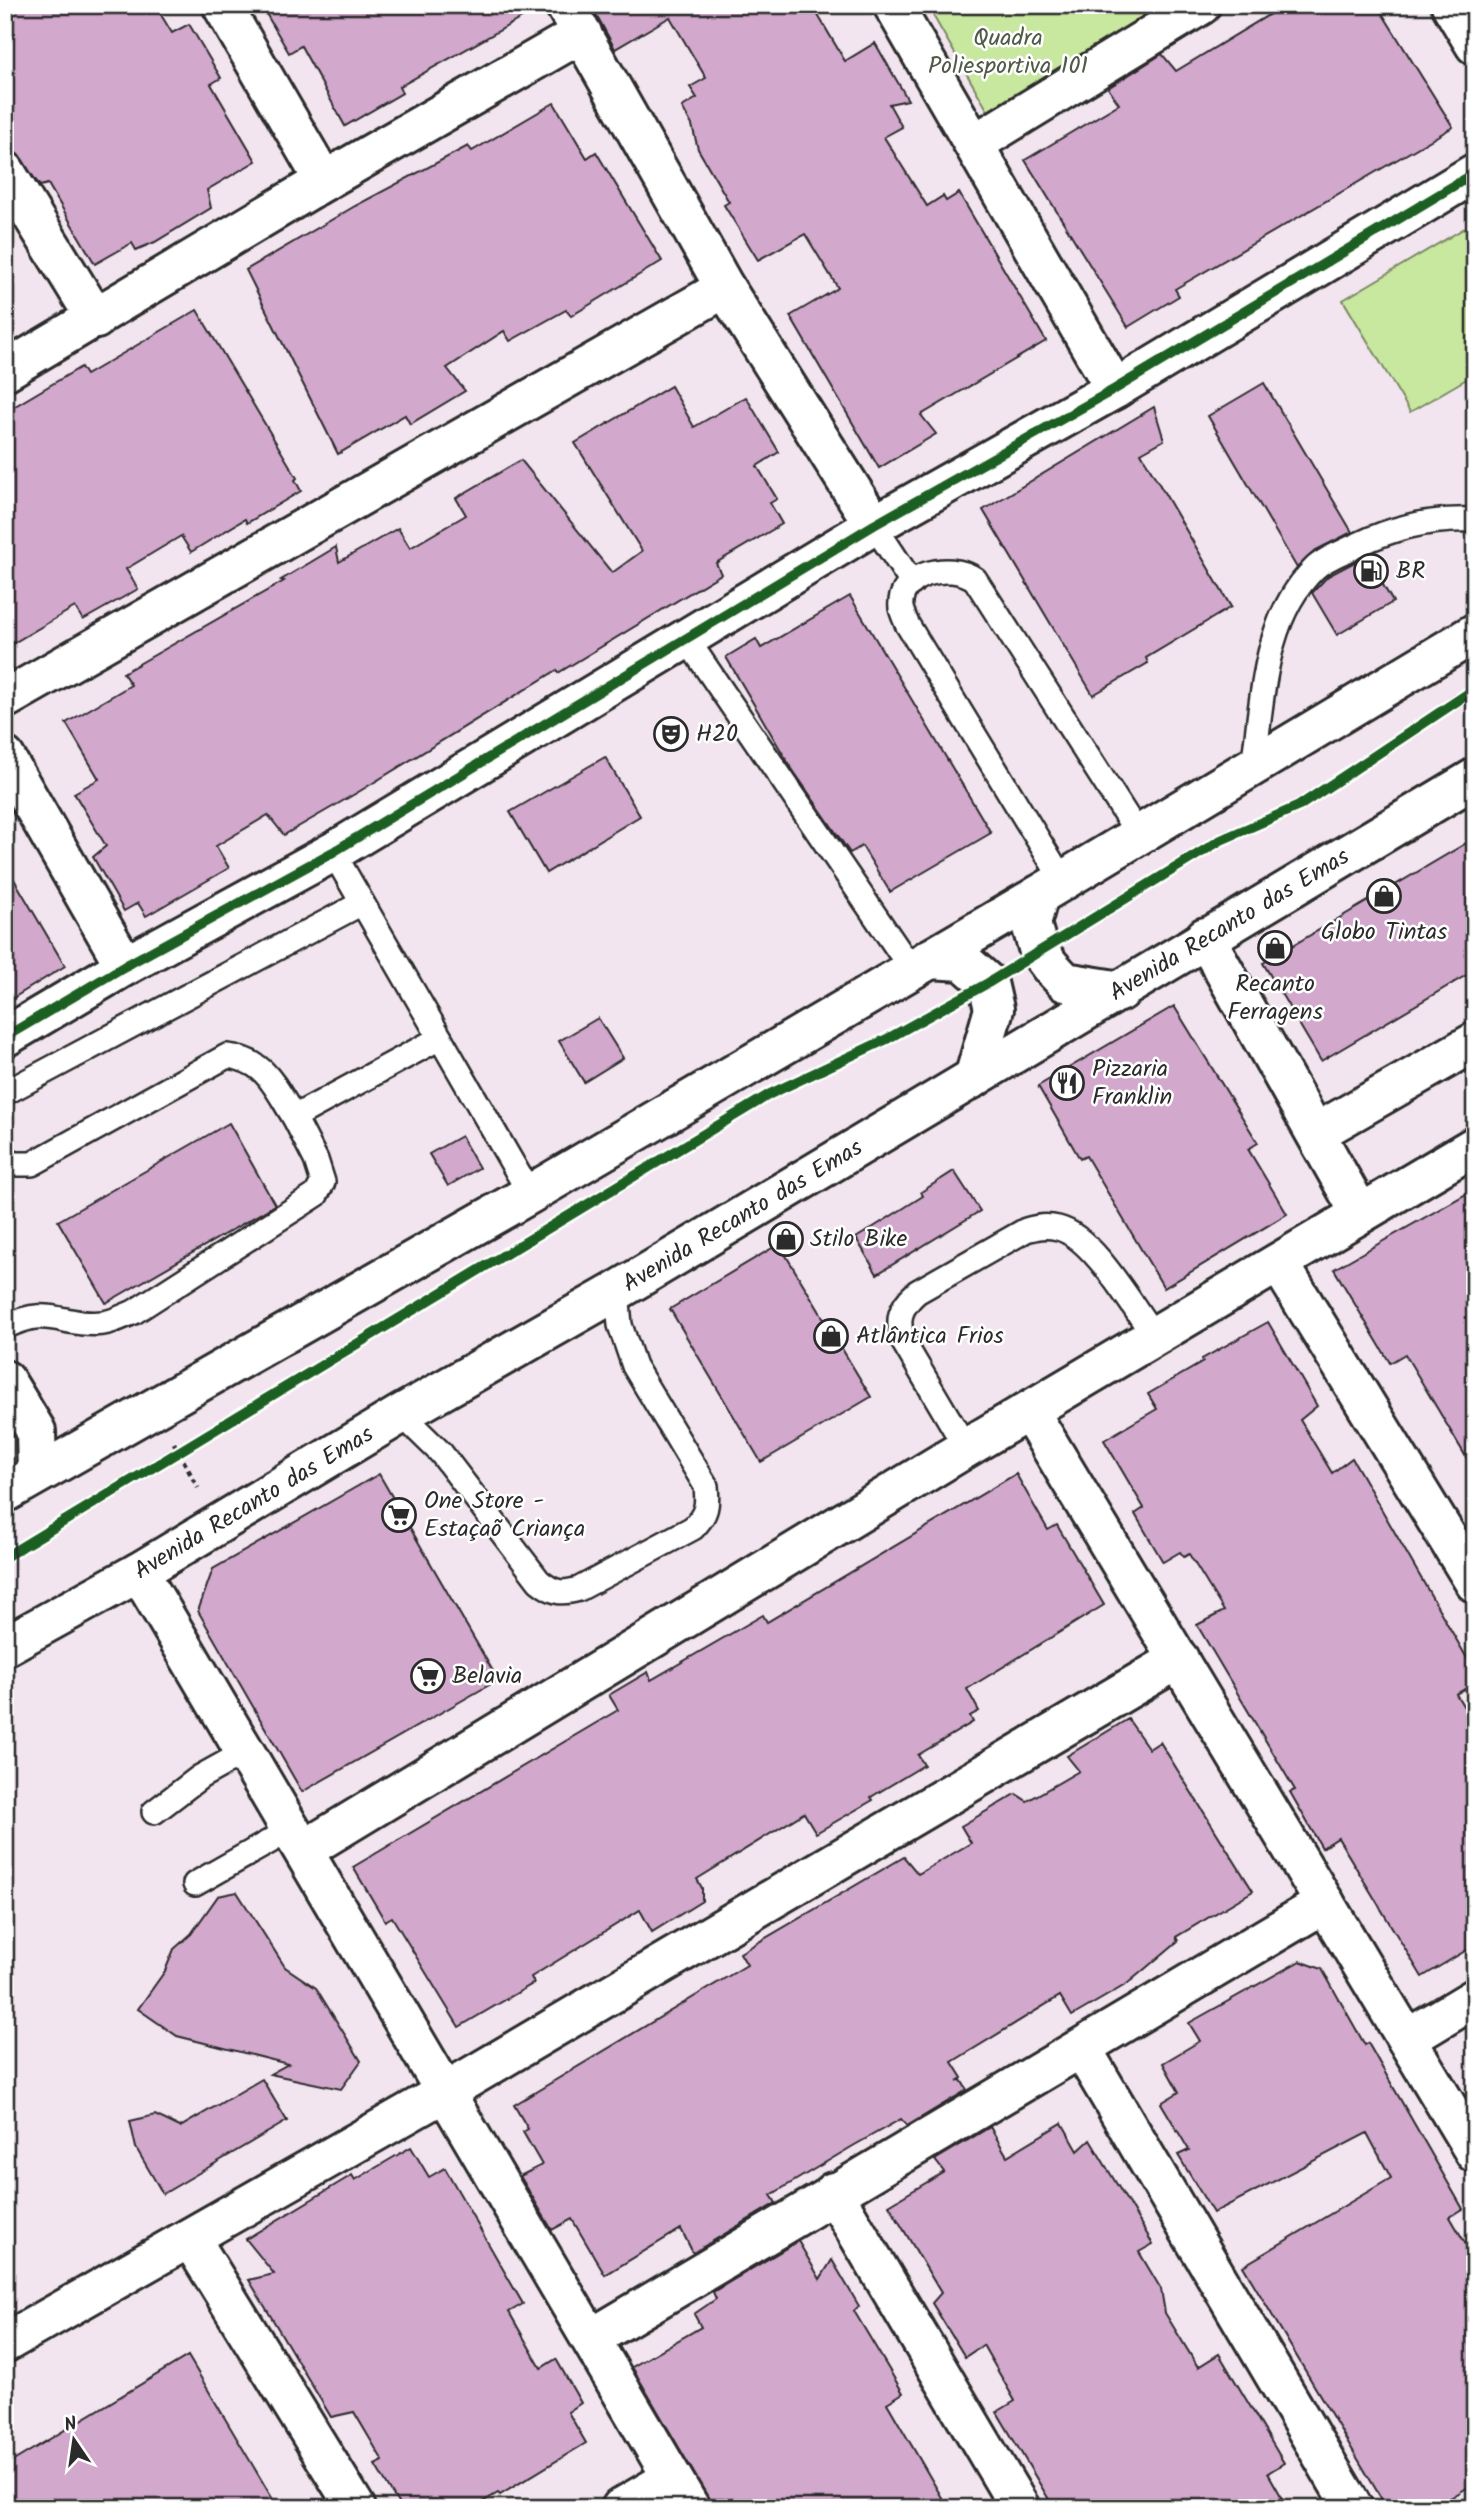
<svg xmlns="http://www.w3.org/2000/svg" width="1480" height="2513" viewBox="0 0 1480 2513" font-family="Kalam,sans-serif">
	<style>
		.green { fill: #c8e79f; stroke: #7a8965; stroke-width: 2 }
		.building { fill: #d2a8cd; stroke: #2b2b2b; stroke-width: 2 }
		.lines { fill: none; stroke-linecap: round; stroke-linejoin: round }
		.lane-casing { stroke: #2b2b2b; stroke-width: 28 }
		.street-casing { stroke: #2b2b2b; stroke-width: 44 }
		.secondary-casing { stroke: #2b2b2b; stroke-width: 44 }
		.path { stroke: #2b2b2b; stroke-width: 4.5; stroke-dasharray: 5 5; stroke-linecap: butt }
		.lane { stroke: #fff; stroke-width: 23 }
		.street { stroke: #fff; stroke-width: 38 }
		.secondary { stroke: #fff; stroke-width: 38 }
		.cycleway-casing { stroke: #fff; stroke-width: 15 }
		.cycleway { stroke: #1b5e20; stroke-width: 10 }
		.labels { text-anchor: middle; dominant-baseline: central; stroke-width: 5; stroke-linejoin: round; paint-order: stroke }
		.park-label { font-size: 24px; fill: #525a48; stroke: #fff }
		.poi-label { font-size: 24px; fill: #2b2b2b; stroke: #fff; text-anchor: start }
		.street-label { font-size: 24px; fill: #2b2b2b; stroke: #fff }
	</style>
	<rect width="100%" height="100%" fill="#f2e5f0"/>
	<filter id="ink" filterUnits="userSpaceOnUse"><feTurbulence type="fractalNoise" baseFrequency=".0143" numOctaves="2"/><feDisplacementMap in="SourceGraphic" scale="14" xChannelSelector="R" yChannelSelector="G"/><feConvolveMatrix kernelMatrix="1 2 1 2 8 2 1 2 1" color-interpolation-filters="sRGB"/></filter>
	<g filter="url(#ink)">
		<g class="green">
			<path d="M 927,5 L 1160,5 L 992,118 Z"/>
			<path d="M 1475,222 L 1475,374 L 1410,412 L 1343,300 Z"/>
		</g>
		<g class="building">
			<path d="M 5,5 L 155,5 L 172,33 L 189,24 L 221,78 L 211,84 L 256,161 L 207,190 L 211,208 L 155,242 L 136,250 L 132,243 L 95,264 L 48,184 L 40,186 L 5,138 Z"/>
			<path d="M 261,5 L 543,5 L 543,6 L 399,87 L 402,93 L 345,126 L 301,46 L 289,53 Z"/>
			<path d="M 591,5 L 812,5 L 845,61 L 875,43 L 908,100 L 889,104 L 902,127 L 884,137 L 927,206 L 943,196 L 946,201 L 959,193 L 1046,341 L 921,415 L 936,434 L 879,468 L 790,316 L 838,288 L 805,234 L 758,260 L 724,205 L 729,202 L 698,149 L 692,125 L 682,107 L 697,98 L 690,87 L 706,78 L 670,17 L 615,49 Z"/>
			<path d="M 1285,5 L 1377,5 L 1453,127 L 1175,289 L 1179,296 L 1128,327 L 1025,160 L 1119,104 L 1108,88 L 1162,54 L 1176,71 Z"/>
			<path d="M 554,103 L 587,158 L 596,152 L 662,261 L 571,316 L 566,310 L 510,341 L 504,331 L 447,368 L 465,391 L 410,424 L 405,415 L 338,454 L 246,270 L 355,206 L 468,146 L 472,151 Z"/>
			<path d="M 197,310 L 297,478 L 295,480 L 301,491 L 247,523 L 245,519 L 191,552 L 181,536 L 126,569 L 138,589 L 83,620 L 75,607 L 5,648 L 5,412 L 81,367 L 86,375 Z"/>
			<path d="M 1264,383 L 1352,532 L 1316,550 L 1297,568 L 1208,416 Z"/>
			<path d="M 671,386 L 694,427 L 746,397 L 779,452 L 757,466 L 777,499 L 770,503 L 782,524 L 716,563 L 721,574 L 558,673 L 557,670 L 360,791 L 284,835 L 268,815 L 216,846 L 229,868 L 146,916 L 138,903 L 124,911 L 93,857 L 106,846 L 74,793 L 99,779 L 66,723 L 131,685 L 123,673 L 284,581 L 281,580 L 336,547 L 339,562 L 398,528 L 410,548 L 466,515 L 456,498 L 521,460 L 612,573 L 642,551 L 575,443 Z"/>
			<path d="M 1154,407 L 1164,440 L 1141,453 L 1231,607 L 1146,658 L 1148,663 L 1093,695 L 983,510 Z"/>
			<path d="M 1366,556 L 1393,602 L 1337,635 L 1312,593 L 1328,576 Z"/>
			<path d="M 850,596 L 991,833 L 890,892 L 862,846 L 850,853 L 790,766 L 726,657 L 756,639 L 761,648 Z"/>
			<path d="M 605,757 L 640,816 L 546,873 L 510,812 Z"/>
			<path d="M 1475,838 L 1475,970 L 1321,1061 L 1263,963 Z"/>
			<path d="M 5,864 L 65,966 L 5,1003 Z"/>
			<path d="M 1174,1006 L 1258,1143 L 1248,1149 L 1287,1214 L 1164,1288 L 1086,1156 L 1080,1159 L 1038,1086 Z"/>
			<path d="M 598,1018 L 623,1058 L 584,1082 L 559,1041 Z"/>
			<path d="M 229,1123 L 275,1205 L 106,1303 L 58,1221 Z"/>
			<path d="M 461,1136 L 479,1168 L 448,1186 L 429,1154 Z"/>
			<path d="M 954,1171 L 980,1211 L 877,1274 L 856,1238 L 923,1196 L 921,1192 Z"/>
			<path d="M 1475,1189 L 1475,1472 L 1405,1354 L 1390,1363 L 1334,1269 Z"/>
			<path d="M 779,1244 L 871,1397 L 761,1462 L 670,1309 Z"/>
			<path d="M 1268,1322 L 1317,1406 L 1300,1420 L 1332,1473 L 1352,1458 L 1475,1672 L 1475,1683 L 1456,1694 L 1475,1725 L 1475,1945 L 1422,1977 L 1338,1838 L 1322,1848 L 1290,1792 L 1295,1790 L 1197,1625 L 1224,1611 L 1189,1554 L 1184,1557 L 1180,1552 L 1163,1562 L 1135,1514 L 1144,1508 L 1104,1440 L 1157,1409 L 1148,1394 L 1203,1362 L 1202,1359 Z"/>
			<path d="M 379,1474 L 498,1680 L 302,1792 L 198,1611 L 213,1569 Z"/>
			<path d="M 1016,1474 L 1048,1530 L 1057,1525 L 1104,1605 L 967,1689 L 979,1711 L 970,1716 L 973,1722 L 918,1755 L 924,1765 L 871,1797 L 873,1800 L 816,1833 L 804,1813 L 697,1879 L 702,1888 L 702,1901 L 652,1932 L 640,1910 L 531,1977 L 534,1983 L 459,2027 L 392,1917 L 385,1921 L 353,1867 L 618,1710 L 609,1695 L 648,1672 L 651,1680 L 763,1615 L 767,1622 Z"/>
			<path d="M 1128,1719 L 1149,1749 L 1160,1742 L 1253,1891 L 1176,1937 L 1178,1941 L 1127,1984 L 1072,2016 L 1060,1996 L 952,2062 L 962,2078 L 957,2081 L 961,2080 L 967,2090 L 907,2126 L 901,2119 L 853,2146 L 771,2195 L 776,2203 L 693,2253 L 681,2229 L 605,2275 L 572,2219 L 552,2230 L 520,2176 L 542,2165 L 523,2132 L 528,2129 L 514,2105 L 747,1965 L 740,1953 L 904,1857 L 918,1874 L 971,1843 L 961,1826 L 1016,1794 L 1027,1801 L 1079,1771 L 1067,1756 Z"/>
			<path d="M 237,1892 L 285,1967 L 316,1988 L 361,2061 L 341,2089 L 270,2074 L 288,2064 L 177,2036 L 138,2009 L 165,1971 L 174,1949 L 191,1934 L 218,1896 Z"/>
			<path d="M 1300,1961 L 1322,1969 L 1365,2045 L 1368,2043 L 1463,2209 L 1450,2217 L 1475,2260 L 1475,2483 L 1434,2508 L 1387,2508 L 1243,2266 L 1391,2178 L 1367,2133 L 1213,2213 L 1178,2155 L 1189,2150 L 1161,2103 L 1179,2092 L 1163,2063 L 1200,2041 L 1189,2023 Z"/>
			<path d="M 262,2079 L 287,2121 L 163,2194 L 136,2148 L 130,2121 L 155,2115 L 180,2127 Z"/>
			<path d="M 1062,2123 L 1078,2151 L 1090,2140 L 1153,2244 L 1139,2252 L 1161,2289 L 1165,2313 L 1198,2367 L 1219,2354 L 1284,2463 L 1268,2473 L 1288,2508 L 1054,2508 L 997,2412 L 1015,2401 L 983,2345 L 965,2357 L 932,2303 L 941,2293 L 889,2205 L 944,2172 L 935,2160 L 990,2127 L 1007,2156 Z"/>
			<path d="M 411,2147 L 429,2177 L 445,2168 L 523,2304 L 509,2312 L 541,2368 L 556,2359 L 581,2403 L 568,2412 L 586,2443 L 500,2495 L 498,2493 L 472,2508 L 401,2508 L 375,2465 L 383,2461 L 354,2412 L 331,2417 L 249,2280 L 274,2274 L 246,2239 L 352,2175 L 355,2180 Z"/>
			<path d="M 798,2241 L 820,2279 L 832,2260 L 859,2306 L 854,2311 L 903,2393 L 887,2403 L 948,2508 L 714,2508 L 632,2367 L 701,2327 L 694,2314 L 716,2299 L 713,2292 Z"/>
			<path d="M 188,2356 L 278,2508 L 5,2508 L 5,2466 Z"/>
		</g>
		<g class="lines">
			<g class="lane-casing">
				<g id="lane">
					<path d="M 874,525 L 912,583"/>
					<path d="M 686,638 L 912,970"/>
					<path d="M 1253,767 C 1263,699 1263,618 1315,568 C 1325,558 1344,552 1357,545 C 1394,527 1434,518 1475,520"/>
					<path d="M 333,852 L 530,1194"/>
					<path d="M 1062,879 L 907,624 C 905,619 902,613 901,608 C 897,574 949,561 975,579 L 1138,834"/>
					<path d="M 5,1093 L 362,903"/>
					<path d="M 5,1160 L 16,1164 L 32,1164 L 227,1056 C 266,1060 274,1086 294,1117 L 440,1038"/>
					<path d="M 5,1327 C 51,1304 60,1327 103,1323 C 113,1322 124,1316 134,1312 L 316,1195 L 323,1182 L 316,1160 L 294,1117"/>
					<path d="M 401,1414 L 441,1453 L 539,1581 C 554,1593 561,1594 579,1589 L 693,1528 C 707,1514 708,1505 706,1486 L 634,1366 L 620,1325 L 617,1291"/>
					<path d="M 966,1448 L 904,1343 C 896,1320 899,1308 917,1292 L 1026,1230 C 1037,1227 1046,1225 1058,1228 C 1093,1236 1133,1308 1155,1337"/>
					<path d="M 154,1812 L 200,1777 L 245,1752"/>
					<path d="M 195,1884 L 290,1830"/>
				</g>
			</g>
			<g class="street-casing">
				<g id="street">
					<path d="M 222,5 L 324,181"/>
					<path d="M 565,5 L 725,288 L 874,525"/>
					<path d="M 893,5 L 1115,389"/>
					<path d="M 1451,5 L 1475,45"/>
					<path d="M 974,144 L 1201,5"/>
					<path d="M 5,171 L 96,319"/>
					<path d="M 5,371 L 324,181 L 582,33"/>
					<path d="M 5,699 L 725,288"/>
					<path d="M 5,757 L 125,966"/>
					<path d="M 1205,937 L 1360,1213"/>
					<path d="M 5,1037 L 125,966 L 333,852 L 874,525 L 1115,389 L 1475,173"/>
					<path d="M 1316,1133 L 1475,1042"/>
					<path d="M 1279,1263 L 1475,1583"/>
					<path d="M 5,1380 L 36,1431 L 37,1474"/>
					<path d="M 1029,1411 L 1475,2153"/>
					<path d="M 139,1572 L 690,2508"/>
					<path d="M 304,1850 L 966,1448 L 1475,1146"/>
					<path d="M 1407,2039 L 1475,1998"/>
					<path d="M 1082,2049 L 1353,2508"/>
					<path d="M 833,2192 L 1020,2508"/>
					<path d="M 190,2238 L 356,2508"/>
					<path d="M 592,2338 L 1325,1903"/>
					<path d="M 5,2343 L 445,2092 L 1179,1659"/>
					<path d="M 621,2508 L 672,2478"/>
				</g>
			</g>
			<g class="secondary-casing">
				<g id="secondary">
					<path d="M 1039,895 L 1031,924 L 1039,951 L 1050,966 L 1065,982 L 1121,991"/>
					<path d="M 929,959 L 963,961 L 988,983 L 994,1009 L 974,1078"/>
					<path d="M 5,1493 L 530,1194 L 1039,895 L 1475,633"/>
					<path id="s1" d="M 5,1646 L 139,1572 L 401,1414 L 617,1291 L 1475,778"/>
				</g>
			</g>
			<path class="path" d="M 174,1443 L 198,1488"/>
			<use href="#lane" class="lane"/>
			<use href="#street" class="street"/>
			<use href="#secondary" class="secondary"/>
			<g class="cycleway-casing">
				<g id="cycleway">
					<path d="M 5,1037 L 125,966 L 333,852 L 874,525 L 1115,389 L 1475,173"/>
					<path d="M 5,1557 L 770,1094 L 887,1039 L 988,983 L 1221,840 L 1299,806 L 1475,689"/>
				</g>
			</g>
			<use href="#cycleway" class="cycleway"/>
		</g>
	</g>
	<defs>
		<g id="fuel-ring" transform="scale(1.75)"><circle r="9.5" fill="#fff" stroke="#2b2b2b" stroke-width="1.5"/><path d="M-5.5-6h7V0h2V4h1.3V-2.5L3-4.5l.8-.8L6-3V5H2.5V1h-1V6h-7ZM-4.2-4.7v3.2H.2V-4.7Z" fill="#2b2b2b"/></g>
		<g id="theatre-ring" transform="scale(1.75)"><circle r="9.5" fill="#fff" stroke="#2b2b2b" stroke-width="1.5"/><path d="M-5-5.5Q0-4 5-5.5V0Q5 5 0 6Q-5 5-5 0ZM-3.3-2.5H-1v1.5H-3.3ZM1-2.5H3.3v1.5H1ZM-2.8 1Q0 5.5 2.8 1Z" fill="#2b2b2b"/></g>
		<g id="shop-ring" transform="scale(1.75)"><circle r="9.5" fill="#fff" stroke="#2b2b2b" stroke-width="1.5"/><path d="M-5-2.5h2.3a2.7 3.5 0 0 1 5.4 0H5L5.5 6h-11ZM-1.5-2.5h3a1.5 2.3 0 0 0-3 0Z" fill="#2b2b2b"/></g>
		<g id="restaurant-ring" transform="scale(1.75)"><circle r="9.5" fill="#fff" stroke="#2b2b2b" stroke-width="1.5"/><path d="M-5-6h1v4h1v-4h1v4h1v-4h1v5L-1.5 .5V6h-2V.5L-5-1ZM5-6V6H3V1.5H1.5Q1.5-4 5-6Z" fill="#2b2b2b"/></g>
		<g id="supermarket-ring" transform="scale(1.75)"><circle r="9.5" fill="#fff" stroke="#2b2b2b" stroke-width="1.5"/><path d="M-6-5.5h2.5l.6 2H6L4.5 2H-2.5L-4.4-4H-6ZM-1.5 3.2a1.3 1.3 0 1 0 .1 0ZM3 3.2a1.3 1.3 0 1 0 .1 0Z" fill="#2b2b2b"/></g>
	</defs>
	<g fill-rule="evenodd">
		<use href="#fuel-ring" x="1371" y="571"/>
		<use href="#theatre-ring" x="671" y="734"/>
		<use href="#shop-ring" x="1384" y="896"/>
		<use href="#shop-ring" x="1275" y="948"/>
		<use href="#restaurant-ring" x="1067" y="1083"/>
		<use href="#shop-ring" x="786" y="1239"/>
		<use href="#shop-ring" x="831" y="1336"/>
		<use href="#supermarket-ring" x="399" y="1515"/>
		<use href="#supermarket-ring" x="428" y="1676"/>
	</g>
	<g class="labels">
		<g class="park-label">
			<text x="1008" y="38">Quadra<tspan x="1008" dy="28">Poliesportiva 101</tspan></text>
		</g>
		<g class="poi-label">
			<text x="1396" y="571">BR</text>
			<text x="696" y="734">H20</text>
			<text x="1384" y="932" text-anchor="middle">Globo Tintas</text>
			<text x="1275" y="984" text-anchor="middle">Recanto<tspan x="1275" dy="28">Ferragens</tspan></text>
			<text x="1092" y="1069">Pizzaria<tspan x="1092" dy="28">Franklin</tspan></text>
			<text x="810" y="1239">Stilo Bike</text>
			<text x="856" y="1336">Atlântica Frios</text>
			<text x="424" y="1501">One Store -<tspan x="424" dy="28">Estaçaõ Criança</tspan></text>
			<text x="452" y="1676">Belavia</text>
		</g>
		<g class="street-label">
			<text stroke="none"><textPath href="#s1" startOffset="1421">Avenida Recanto das Emas</textPath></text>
			<text stroke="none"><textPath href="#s1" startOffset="854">Avenida Recanto das Emas</textPath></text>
			<text stroke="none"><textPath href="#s1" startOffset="287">Avenida Recanto das Emas</textPath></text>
		</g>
	</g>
	<rect width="1480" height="2513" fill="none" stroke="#fff" stroke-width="28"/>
	<rect x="14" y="14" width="1452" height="2485" fill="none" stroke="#2b2b2b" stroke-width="2.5" filter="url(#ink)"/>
	<g transform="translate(74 2440) rotate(347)" stroke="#ffffff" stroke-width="5" paint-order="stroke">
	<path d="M0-5L12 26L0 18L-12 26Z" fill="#2b2b2b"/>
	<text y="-10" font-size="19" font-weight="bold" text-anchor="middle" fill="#2b2b2b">N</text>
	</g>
</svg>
